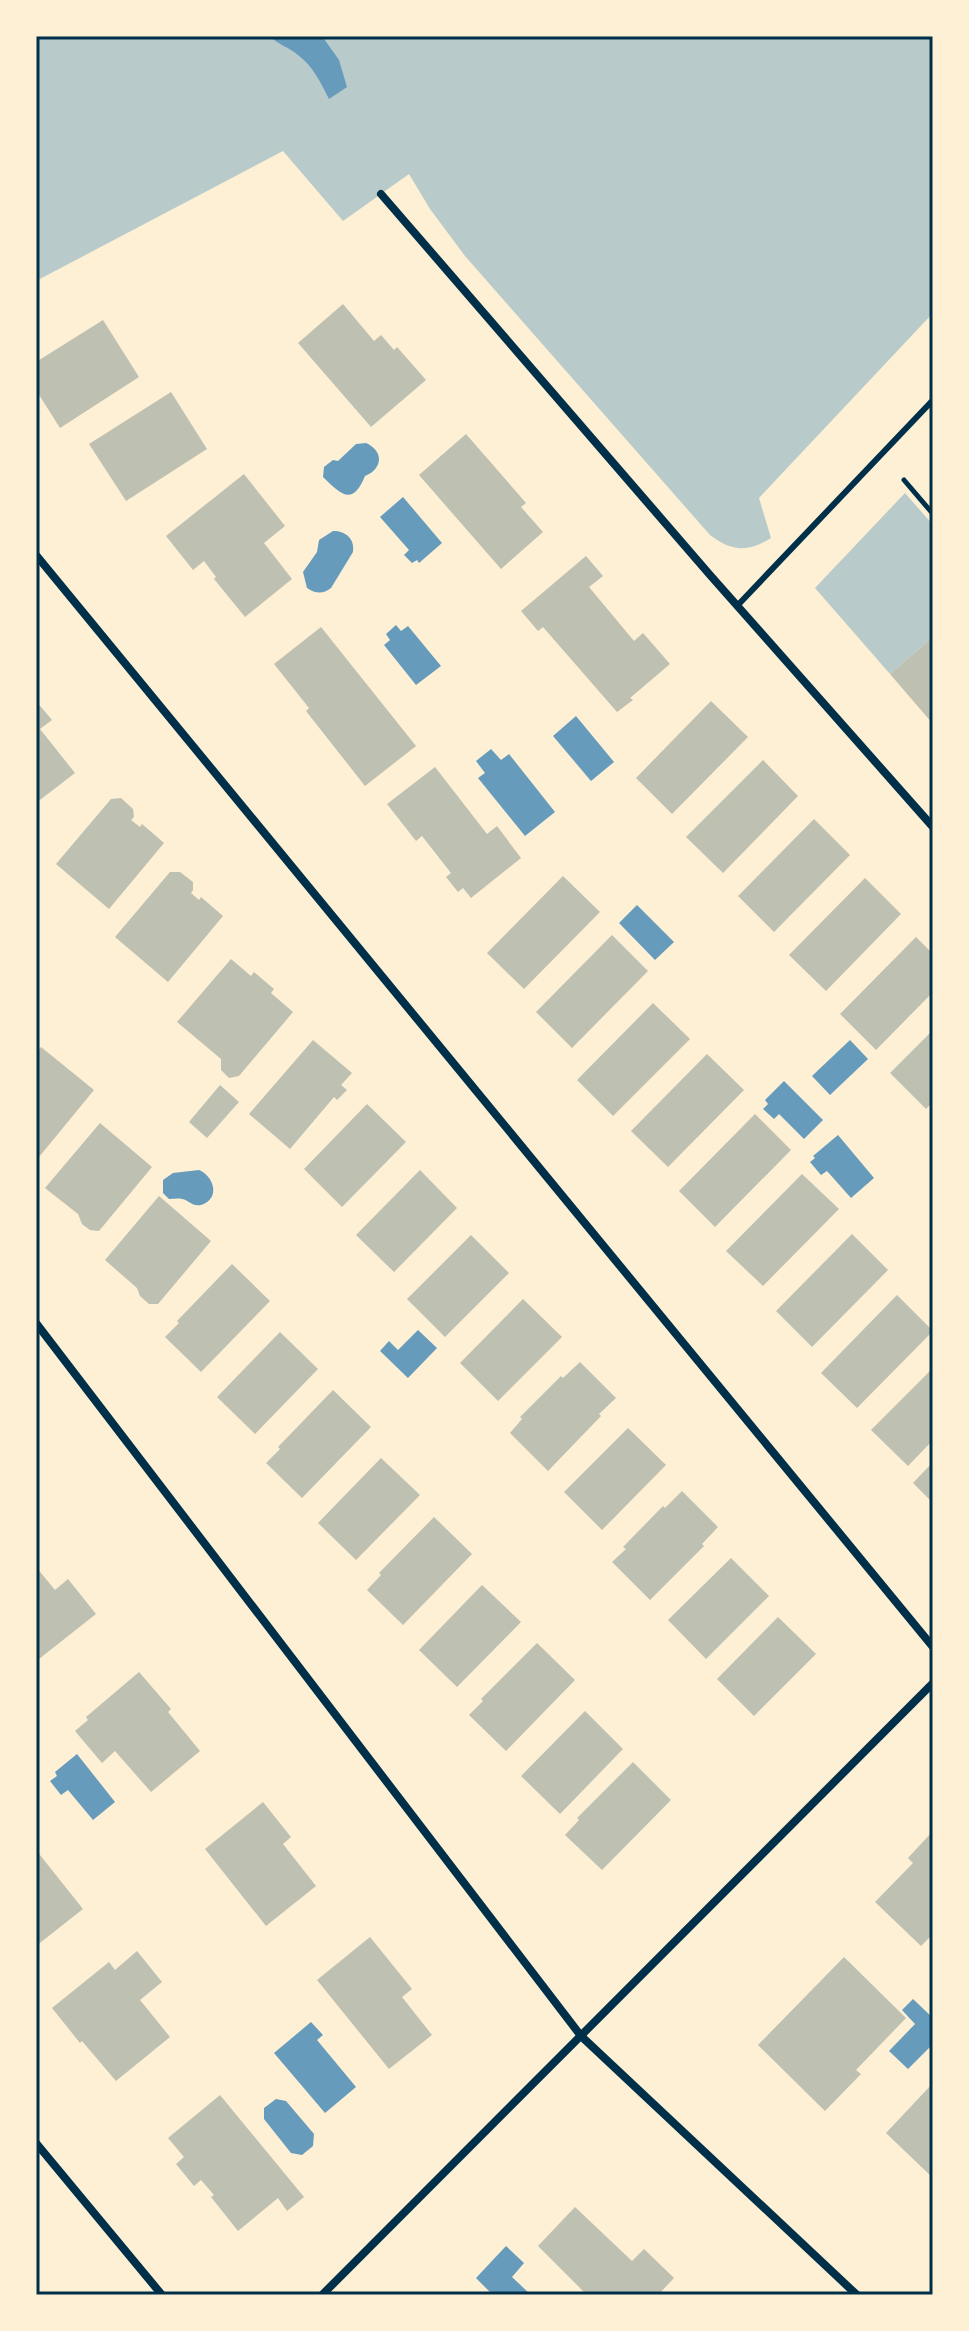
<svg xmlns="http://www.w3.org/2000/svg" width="969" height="2331" viewBox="0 0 969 2331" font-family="Signika,sans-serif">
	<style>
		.green { fill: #b9caca }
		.water { fill: #669bbc }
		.building { fill: #bec0b2 }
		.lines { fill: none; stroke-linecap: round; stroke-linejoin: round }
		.path { stroke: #003049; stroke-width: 5 }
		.service { stroke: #003049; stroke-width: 6 }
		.minor { stroke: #003049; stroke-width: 8 }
		.neatline { fill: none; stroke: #003049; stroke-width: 3 }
	</style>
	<rect width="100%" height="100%" fill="#fdf0d5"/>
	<g class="green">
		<path d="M 36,36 L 933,36 L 933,313 L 759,498 L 771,538 C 748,552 732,552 710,535 L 465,256 L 430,209 L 409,174 L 343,221 L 283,151 L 36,281 Z"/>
		<path d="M 905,493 L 933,525 L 933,637 L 890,674 L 815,588 Z"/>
	</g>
	<g class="water">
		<path d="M 270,36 L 322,36 L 339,60 L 347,87 L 329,99 C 321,83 313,66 298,55 C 289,47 278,45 270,36 Z"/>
		<path d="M 366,443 C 384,451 383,469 365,476 C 352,508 340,493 323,477 L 324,467 L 333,460 L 338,461 L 356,444 Z"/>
		<path d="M 403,497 L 442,543 L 419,563 L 417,560 L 412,563 L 404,555 L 409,550 L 380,517 Z"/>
		<path d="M 333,531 C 346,531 355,539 353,552 L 331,588 C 323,594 316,594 307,588 L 303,572 L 317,552 L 319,540 Z"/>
		<path d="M 396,625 L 401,631 L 408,626 L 441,666 L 416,685 L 384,645 L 390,640 L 386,634 Z"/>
		<path d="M 576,716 L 614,762 L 591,781 L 553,736 Z"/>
		<path d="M 491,749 L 501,760 L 509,754 L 555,812 L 525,836 L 478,778 L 485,773 L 476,761 Z"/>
		<path d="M 637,905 L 674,942 L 655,960 L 619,923 Z"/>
		<path d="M 850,1040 L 868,1059 L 830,1095 L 812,1076 Z"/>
		<path d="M 784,1081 L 823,1120 L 804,1139 L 779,1114 L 774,1119 L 763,1109 L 768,1104 L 765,1100 Z"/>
		<path d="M 838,1135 L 874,1178 L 851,1198 L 827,1171 L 821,1175 L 810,1162 L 815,1158 L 813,1156 Z"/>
		<path d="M 199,1170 C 214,1176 221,1199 201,1205 C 192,1207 189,1200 182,1199 C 178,1198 173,1199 169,1199 L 163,1193 L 163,1180 L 173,1173 Z"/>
		<path d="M 418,1330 L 437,1348 L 408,1378 L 380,1351 L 389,1341 L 398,1350 Z"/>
		<path d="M 77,1754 L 115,1802 L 93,1820 L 68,1790 L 61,1795 L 50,1781 L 57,1776 L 55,1772 Z"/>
		<path d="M 913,1999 L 933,2018 L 933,2044 L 908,2069 L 889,2051 L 915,2024 L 902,2010 Z"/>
		<path d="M 311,2022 L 323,2035 L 317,2040 L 356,2087 L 325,2113 L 274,2053 Z"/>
		<path d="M 276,2099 L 286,2101 L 314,2134 L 313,2146 L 302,2155 L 291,2153 L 264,2119 L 264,2108 Z"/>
		<path d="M 506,2246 L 524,2263 L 512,2277 L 531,2295 L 493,2295 L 476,2278 Z"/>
	</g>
	<g class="building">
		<path d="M 343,304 L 374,341 L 381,335 L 394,350 L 397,347 L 426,380 L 371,427 L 298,343 Z"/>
		<path d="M 103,320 L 139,377 L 60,428 L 36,390 L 36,362 Z"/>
		<path d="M 171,392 L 207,449 L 126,501 L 89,444 Z"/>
		<path d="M 466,434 L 526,503 L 521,507 L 543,532 L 501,569 L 419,475 Z"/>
		<path d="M 244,474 L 285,526 L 264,543 L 292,579 L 245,617 L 214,579 L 216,577 L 204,561 L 193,570 L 166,536 Z"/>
		<path d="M 586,556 L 603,576 L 589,587 L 634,641 L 643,633 L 670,664 L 630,698 L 633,700 L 617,712 L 543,627 L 538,631 L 521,611 Z"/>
		<path d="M 321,627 L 416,746 L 365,786 L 306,711 L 309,708 L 274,664 Z"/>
		<path d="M 933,637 L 933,724 L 890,674 Z"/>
		<path d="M 36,701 L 52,720 L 40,729 L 75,773 L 36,803 Z"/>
		<path d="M 711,701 L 748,737 L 672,814 L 636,778 Z"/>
		<path d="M 763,760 L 798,796 L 723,873 L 686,837 Z"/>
		<path d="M 435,767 L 487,834 L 497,826 L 521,858 L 471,898 L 463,888 L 458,892 L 446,877 L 451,873 L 422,836 L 416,841 L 387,804 Z"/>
		<path d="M 121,798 L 133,809 L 134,817 L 131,820 L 140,827 L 142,824 L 164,843 L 109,909 L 56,864 L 111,799 Z"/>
		<path d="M 814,819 L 850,855 L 774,932 L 738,896 Z"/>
		<path d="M 170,872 L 180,872 L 193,882 L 193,890 L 191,893 L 199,900 L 201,897 L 223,916 L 168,982 L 115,937 Z"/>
		<path d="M 563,876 L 600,912 L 524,989 L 487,953 Z"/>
		<path d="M 865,878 L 901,914 L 826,991 L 789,955 Z"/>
		<path d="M 612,935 L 648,971 L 572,1048 L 536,1012 Z"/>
		<path d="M 916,937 L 933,954 L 933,992 L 876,1050 L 840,1014 Z"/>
		<path d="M 231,959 L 251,976 L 254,972 L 274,989 L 271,993 L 293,1012 L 239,1076 L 229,1078 L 221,1070 L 221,1059 L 177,1022 Z"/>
		<path d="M 653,1003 L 690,1039 L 613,1116 L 577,1080 Z"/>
		<path d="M 933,1030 L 933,1102 L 926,1109 L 890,1073 Z"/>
		<path d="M 313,1040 L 352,1073 L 341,1085 L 347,1090 L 337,1100 L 334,1097 L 290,1149 L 249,1114 Z"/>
		<path d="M 41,1047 L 94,1090 L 39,1157 L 36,1157 L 36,1053 Z"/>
		<path d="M 707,1054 L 744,1090 L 668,1167 L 631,1131 Z"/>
		<path d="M 220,1085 L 239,1102 L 207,1138 L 189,1122 Z"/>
		<path d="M 367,1104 L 406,1142 L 342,1207 L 304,1169 Z"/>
		<path d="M 755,1114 L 791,1150 L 715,1227 L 679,1191 Z"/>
		<path d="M 100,1123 L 152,1167 L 99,1231 L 90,1230 L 82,1224 L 78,1214 L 45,1188 Z"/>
		<path d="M 420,1170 L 457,1208 L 394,1272 L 356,1235 Z"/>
		<path d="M 802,1174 L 839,1209 L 763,1286 L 726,1251 Z"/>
		<path d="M 159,1196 L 211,1241 L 158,1304 L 149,1304 L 140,1296 L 137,1288 L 105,1260 Z"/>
		<path d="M 852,1234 L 888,1270 L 812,1347 L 776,1311 Z"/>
		<path d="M 471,1235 L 509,1273 L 445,1337 L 407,1299 Z"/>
		<path d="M 232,1264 L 270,1301 L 201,1372 L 165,1337 L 179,1323 L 177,1321 Z"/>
		<path d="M 897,1295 L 933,1331 L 857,1408 L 821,1373 Z"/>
		<path d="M 523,1299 L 562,1337 L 498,1401 L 460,1363 Z"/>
		<path d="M 280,1332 L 318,1369 L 255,1434 L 217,1397 Z"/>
		<path d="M 580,1362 L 616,1398 L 599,1414 L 601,1416 L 548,1471 L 510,1433 L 522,1419 L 520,1417 L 561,1376 L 563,1378 Z"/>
		<path d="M 933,1368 L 933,1440 L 908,1466 L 871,1430 Z"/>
		<path d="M 333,1390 L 371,1427 L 302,1498 L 266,1463 L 280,1449 L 278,1447 Z"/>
		<path d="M 628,1428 L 666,1465 L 602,1530 L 564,1492 Z"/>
		<path d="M 381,1458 L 420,1495 L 356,1560 L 318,1523 Z"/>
		<path d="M 933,1462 L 933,1503 L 913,1483 Z"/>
		<path d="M 682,1491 L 718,1527 L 702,1544 L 704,1546 L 650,1600 L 612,1562 L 626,1549 L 623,1547 L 663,1506 L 665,1508 Z"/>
		<path d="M 434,1517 L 472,1554 L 403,1625 L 367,1590 L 381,1575 L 379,1573 Z"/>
		<path d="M 731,1558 L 769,1596 L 706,1659 L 668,1620 Z"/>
		<path d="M 36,1567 L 55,1590 L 68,1579 L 96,1614 L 39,1659 L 36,1655 Z"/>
		<path d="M 482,1585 L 521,1622 L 457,1687 L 419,1650 Z"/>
		<path d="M 778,1617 L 816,1654 L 754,1716 L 717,1679 Z"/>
		<path d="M 537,1643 L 575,1680 L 506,1751 L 469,1715 L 483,1701 L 481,1699 Z"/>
		<path d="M 139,1672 L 171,1709 L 168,1712 L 200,1751 L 151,1792 L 115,1751 L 102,1763 L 75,1731 L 88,1720 L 86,1717 Z"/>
		<path d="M 585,1711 L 623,1749 L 560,1814 L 521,1776 Z"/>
		<path d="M 633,1762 L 671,1800 L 602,1870 L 565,1835 L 579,1820 L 577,1818 Z"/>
		<path d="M 263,1802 L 291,1837 L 283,1844 L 316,1886 L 266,1926 L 205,1849 Z"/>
		<path d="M 933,1831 L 933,1934 L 921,1946 L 875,1902 L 913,1863 L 908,1858 Z"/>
		<path d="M 36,1850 L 83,1909 L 36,1946 Z"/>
		<path d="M 370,1937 L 412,1989 L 402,1997 L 432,2035 L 389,2069 L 317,1980 Z"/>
		<path d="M 137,1951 L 162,1982 L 140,2000 L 170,2037 L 116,2081 L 82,2041 L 80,2043 L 52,2008 L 109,1962 L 115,1970 Z"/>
		<path d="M 844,1957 L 906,2018 L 856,2070 L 861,2074 L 825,2111 L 758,2045 Z"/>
		<path d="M 933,2083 L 933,2178 L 886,2133 Z"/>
		<path d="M 220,2095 L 304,2197 L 287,2211 L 278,2198 L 238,2231 L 211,2197 L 214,2195 L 201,2180 L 194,2186 L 176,2164 L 184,2157 L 168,2138 Z"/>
		<path d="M 575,2207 L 632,2261 L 644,2249 L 674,2278 L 658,2295 L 587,2295 L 538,2246 Z"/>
	</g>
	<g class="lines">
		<path class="path" d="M 904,480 L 933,514"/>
		<path class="service" d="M 737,606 L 933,400"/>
		<g class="minor">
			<path d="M 381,194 L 710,575 L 933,827"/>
			<path d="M 36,555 L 933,1647"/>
			<path d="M 36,1323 L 581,2036 L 857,2295"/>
			<path d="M 36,2143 L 162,2295"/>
			<path d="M 322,2295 L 933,1683"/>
		</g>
	</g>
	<rect width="969" height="2331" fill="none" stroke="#fdf0d5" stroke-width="76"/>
	<rect x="38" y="38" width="893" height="2255" class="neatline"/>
</svg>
